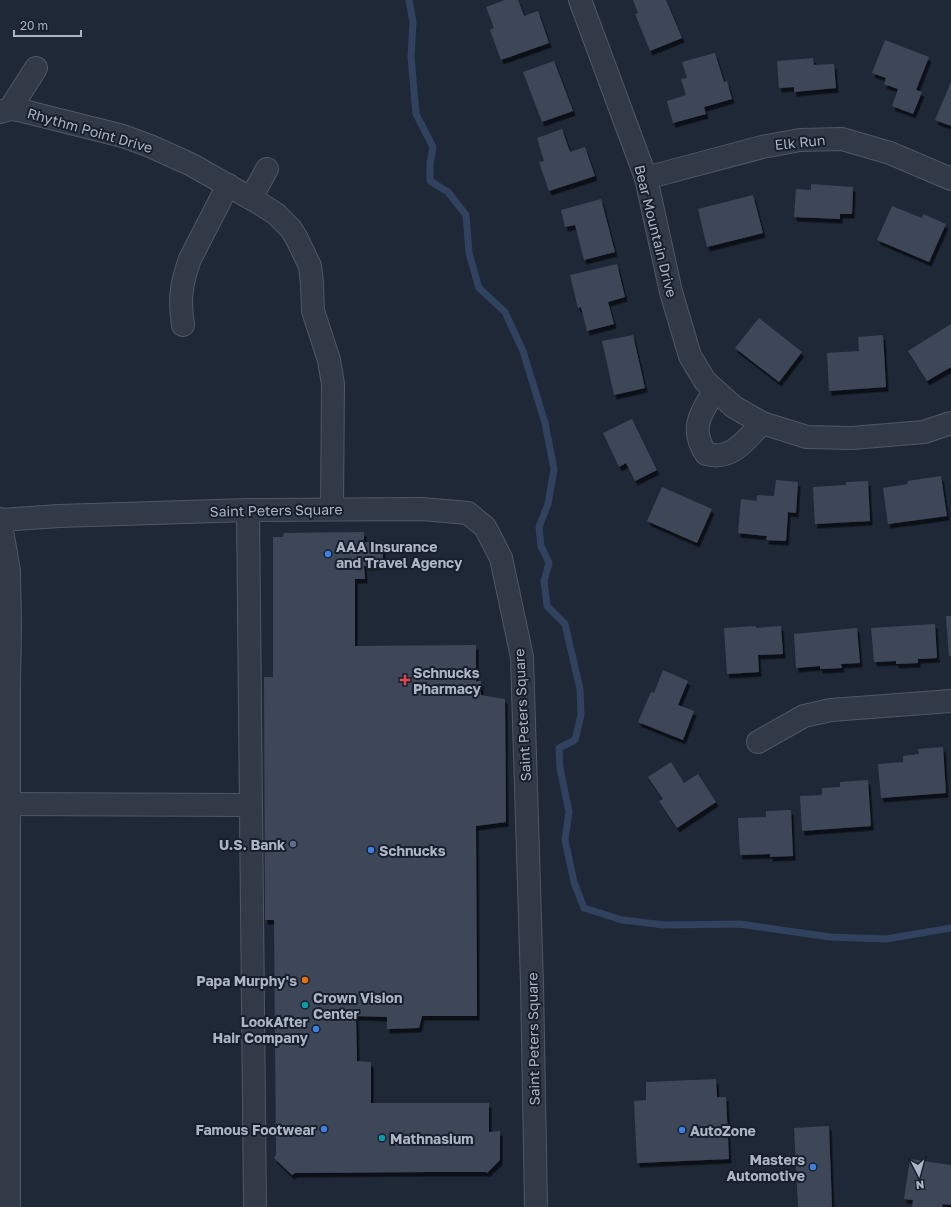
<svg xmlns="http://www.w3.org/2000/svg" width="951" height="1207" viewBox="0 0 951 1207" font-family="'Golos Text',sans-serif">
	<style>
		.lines { fill: none; stroke-linecap: round; stroke-linejoin: round }
		.stream { stroke: #31425f; stroke-width: 7 }
		.building { fill: #3d4759; filter: url(#shadow) }
		.minor-casing { stroke: #505766; stroke-width: 24 }
		.minor { stroke: #323a48; stroke-width: 22 }
		.shop-dot { fill: #3f7fe0; stroke: #181f2c; stroke-width: 1.5 }
		.health-dot { fill: #e0444e; stroke: #181f2c; stroke-width: 1.5 }
		.service-dot { fill: #5c6f8a; stroke: #181f2c; stroke-width: 1.5 }
		.food-dot { fill: #e8710a; stroke: #181f2c; stroke-width: 1.5 }
		.culture-dot { fill: #0f9aa8; stroke: #181f2c; stroke-width: 1.5 }
		.labels { text-anchor: middle; dominant-baseline: central; stroke-width: 4; stroke-linejoin: round; paint-order: stroke }
		.street-label { font-size: 14px; fill: #acb4c5; stroke: #181f2c }
		.poi-label { font-size: 14px; font-weight: bold; fill: #acb4c5; stroke: #181f2c; text-anchor: start }
	</style>
	<defs>
		<filter id="shadow"><feDropShadow dx="2.5" dy="4.5" stdDeviation="0" flood-color="#0009"/></filter>
	</defs>
	<rect width="100%" height="100%" fill="#1f2837"/>
	<g class="lines">
		<path class="stream" d="M 409,0 L 413,22 L 411,57 L 416,114 L 433,147 L 430,163 L 430,181 L 448,192 L 466,215 L 469,253 L 479,288 L 505,312 L 523,351 L 545,423 L 554,469 L 548,504 L 539,527 L 541,546 L 549,563 L 544,581 L 547,606 L 565,624 L 580,689 L 581,715 L 575,740 L 559,748 L 560,768 L 569,812 L 565,840 L 574,882 L 584,908 L 622,920 L 664,925 L 739,924 L 830,937 L 886,939 L 951,928"/>
	</g>
	<g class="building">
		<path d="M 505,0 L 518,0 L 524,16 L 538,11 L 549,43 L 501,60 L 490,30 L 494,28 L 486,7 Z"/>
		<path d="M 633,0 L 666,0 L 682,38 L 650,51 L 635,14 L 638,13 Z"/>
		<path d="M 885,40 L 929,57 L 916,90 L 922,92 L 913,114 L 892,106 L 898,89 L 884,84 L 886,78 L 872,73 Z"/>
		<path d="M 715,53 L 724,82 L 727,81 L 732,99 L 704,107 L 706,114 L 673,123 L 667,101 L 686,95 L 681,79 L 687,78 L 682,62 Z"/>
		<path d="M 813,58 L 814,65 L 834,64 L 836,88 L 794,92 L 794,87 L 779,88 L 777,61 Z"/>
		<path d="M 554,61 L 573,111 L 542,122 L 523,72 Z"/>
		<path d="M 951,82 L 951,126 L 935,120 Z"/>
		<path d="M 562,129 L 570,152 L 585,147 L 595,176 L 549,191 L 539,162 L 544,161 L 537,138 Z"/>
		<path d="M 811,184 L 853,187 L 852,214 L 840,214 L 840,219 L 794,217 L 796,189 L 811,190 Z"/>
		<path d="M 753,195 L 763,233 L 707,247 L 698,209 Z"/>
		<path d="M 601,199 L 615,252 L 584,260 L 575,225 L 565,227 L 561,210 Z"/>
		<path d="M 892,206 L 922,218 L 923,214 L 946,224 L 929,262 L 877,240 Z"/>
		<path d="M 617,264 L 625,297 L 608,302 L 614,324 L 587,331 L 581,307 L 578,308 L 570,275 Z"/>
		<path d="M 759,318 L 802,352 L 779,382 L 735,348 Z"/>
		<path d="M 951,324 L 951,367 L 927,381 L 908,351 Z"/>
		<path d="M 633,335 L 645,388 L 614,395 L 602,341 Z"/>
		<path d="M 883,335 L 886,387 L 829,391 L 827,353 L 859,351 L 858,337 Z"/>
		<path d="M 632,419 L 657,470 L 635,481 L 626,463 L 619,467 L 603,433 Z"/>
		<path d="M 941,476 L 947,516 L 888,524 L 883,488 L 908,484 L 907,481 Z"/>
		<path d="M 776,480 L 798,482 L 796,513 L 788,512 L 786,541 L 766,540 L 767,536 L 738,533 L 741,499 L 757,501 L 757,495 L 774,496 Z"/>
		<path d="M 868,481 L 870,521 L 815,524 L 813,487 L 846,485 L 846,482 Z"/>
		<path d="M 662,487 L 712,509 L 697,543 L 647,521 Z"/>
		<path d="M 364,532 L 364,542 L 383,542 L 383,565 L 364,566 L 365,579 L 355,579 L 355,646 L 476,645 L 476,681 L 481,681 L 481,695 L 505,699 L 506,822 L 476,826 L 477,1016 L 422,1016 L 419,1028 L 387,1029 L 387,1017 L 356,1016 L 357,1061 L 371,1062 L 371,1103 L 489,1103 L 489,1132 L 500,1131 L 500,1160 L 487,1173 L 486,1172 L 429,1172 L 295,1173 L 292,1175 L 274,1158 L 276,1155 L 274,920 L 265,920 L 264,677 L 273,677 L 273,537 L 283,537 L 284,533 Z"/>
		<path d="M 946,616 L 951,616 L 951,656 L 949,656 Z"/>
		<path d="M 935,624 L 937,658 L 918,659 L 918,663 L 896,664 L 896,661 L 874,662 L 871,628 Z"/>
		<path d="M 756,626 L 756,628 L 781,626 L 783,654 L 758,655 L 759,672 L 727,674 L 724,628 Z"/>
		<path d="M 857,628 L 860,663 L 841,664 L 842,668 L 820,669 L 820,666 L 796,668 L 794,634 Z"/>
		<path d="M 663,670 L 688,681 L 678,705 L 694,711 L 683,740 L 638,722 L 651,692 L 654,693 Z"/>
		<path d="M 943,747 L 946,793 L 881,798 L 878,764 L 903,762 L 903,756 L 919,754 L 918,749 Z"/>
		<path d="M 671,762 L 684,783 L 698,774 L 716,802 L 677,828 L 659,801 L 663,799 L 648,777 Z"/>
		<path d="M 868,780 L 871,826 L 802,831 L 800,796 L 822,795 L 822,788 L 840,787 L 840,782 Z"/>
		<path d="M 791,810 L 793,856 L 770,857 L 770,854 L 740,855 L 738,818 L 766,817 L 766,811 Z"/>
		<path d="M 716,1079 L 717,1097 L 726,1097 L 729,1159 L 637,1163 L 634,1101 L 646,1100 L 646,1082 Z"/>
		<path d="M 829,1126 L 832,1207 L 798,1207 L 794,1128 Z"/>
		<path d="M 910,1159 L 951,1165 L 951,1205 L 943,1204 L 942,1207 L 912,1207 L 913,1200 L 904,1199 Z"/>
	</g>
	<g class="lines">
		<g class="minor-casing">
			<g id="minor">
				<path d="M 580,0 L 646,178 L 671,292 L 690,356 L 705,381 L 734,407 L 762,423 L 807,437 L 852,438 L 924,432 L 951,423"/>
				<path d="M 10,109 L 36,68"/>
				<path d="M 0,112 L 10,109 L 23,111 L 123,136 L 150,146 L 192,165 L 259,203 L 276,214 L 291,229 L 297,239 L 310,266 L 312,283 L 313,311 L 329,360 L 333,384 L 332,509"/>
				<path d="M 646,178 L 762,147 L 800,140 L 842,139 L 890,153 L 951,179"/>
				<path d="M 251,198 L 267,169"/>
				<path d="M 183,325 C 179,300 181,284 190,259 L 228,185"/>
				<path d="M 715,390 C 701,413 689,428 706,454 C 732,461 746,440 762,423"/>
				<path d="M 248,510 L 255,1207"/>
				<path d="M 0,519 L 9,571 L 10,627 L 9,684 L 9,1207"/>
				<path d="M 0,520 L 59,516 L 248,510 L 422,509 L 468,513 L 485,527 L 501,558 L 522,657 L 532,984 L 536,1207"/>
				<path d="M 758,742 L 804,716 L 831,710 L 951,701"/>
				<path d="M 0,804 L 251,805"/>
			</g>
		</g>
		<use href="#minor" class="minor"/>
	</g>
	<g class="shop-dot">
		<circle cx="328" cy="554" r="4"/>
		<circle cx="371" cy="850" r="4"/>
		<circle cx="316" cy="1029" r="4"/>
		<circle cx="324" cy="1129" r="4"/>
		<circle cx="682" cy="1130" r="4"/>
		<circle cx="813" cy="1167" r="4"/>
	</g>
	<path class="health-dot" d="M403 674h4v4h4v4h-4v4h-4v-4h-4v-4h4z"/>
	<circle class="service-dot" cx="293" cy="844" r="4"/>
	<circle class="food-dot" cx="305" cy="980" r="4"/>
	<g class="culture-dot">
		<circle cx="305" cy="1005" r="4"/>
		<circle cx="382" cy="1138" r="4"/>
	</g>
	<g class="labels">
		<g class="street-label">
			<text transform="translate(90 130) rotate(16)">Rhythm Point Drive</text>
			<text transform="translate(800 142) rotate(-6)">Elk Run</text>
			<text transform="translate(656 231) rotate(76)">Bear Mountain Drive</text>
			<text transform="translate(276 510) rotate(-1)">Saint Peters Square</text>
			<text transform="translate(522 715) rotate(-93)">Saint Peters Square</text>
			<text transform="translate(533 1039) rotate(-91)">Saint Peters Square</text>
		</g>
		<g class="poi-label">
			<text x="336" y="546">AAA Insurance<tspan x="336" dy="16">and Travel Agency</tspan></text>
			<text x="413" y="672">Schnucks<tspan x="413" dy="16">Pharmacy</tspan></text>
			<text x="285" y="844" text-anchor="end">U.S. Bank</text>
			<text x="379" y="850">Schnucks</text>
			<text x="297" y="980" text-anchor="end">Papa Murphy's</text>
			<text x="313" y="997">Crown Vision<tspan x="313" dy="16">Center</tspan></text>
			<text x="308" y="1021" text-anchor="end">LookAfter<tspan x="308" dy="16">Hair Company</tspan></text>
			<text x="316" y="1129" text-anchor="end">Famous Footwear</text>
			<text x="690" y="1130">AutoZone</text>
			<text x="390" y="1138">Mathnasium</text>
			<text x="805" y="1159" text-anchor="end">Masters<tspan x="805" dy="16">Automotive</tspan></text>
		</g>
	</g>
	<g transform="translate(919 1175) rotate(174)" stroke="#181f2c" stroke-width="3" paint-order="stroke">
	<path d="M0-3L7 15L0 10L-7 15Z" fill="#acb4c5"/>
	<text y="-6" font-size="11" font-weight="bold" text-anchor="middle" fill="#acb4c5">N</text>
	</g>
	<path d="M14 30v6h67v-6" fill="none" stroke="#acb4c5" stroke-width="2"/>
	<text x="20" y="30" font-size="12" fill="#acb4c5" stroke="#181f2c" stroke-width="3" paint-order="stroke">20 m</text>
</svg>
